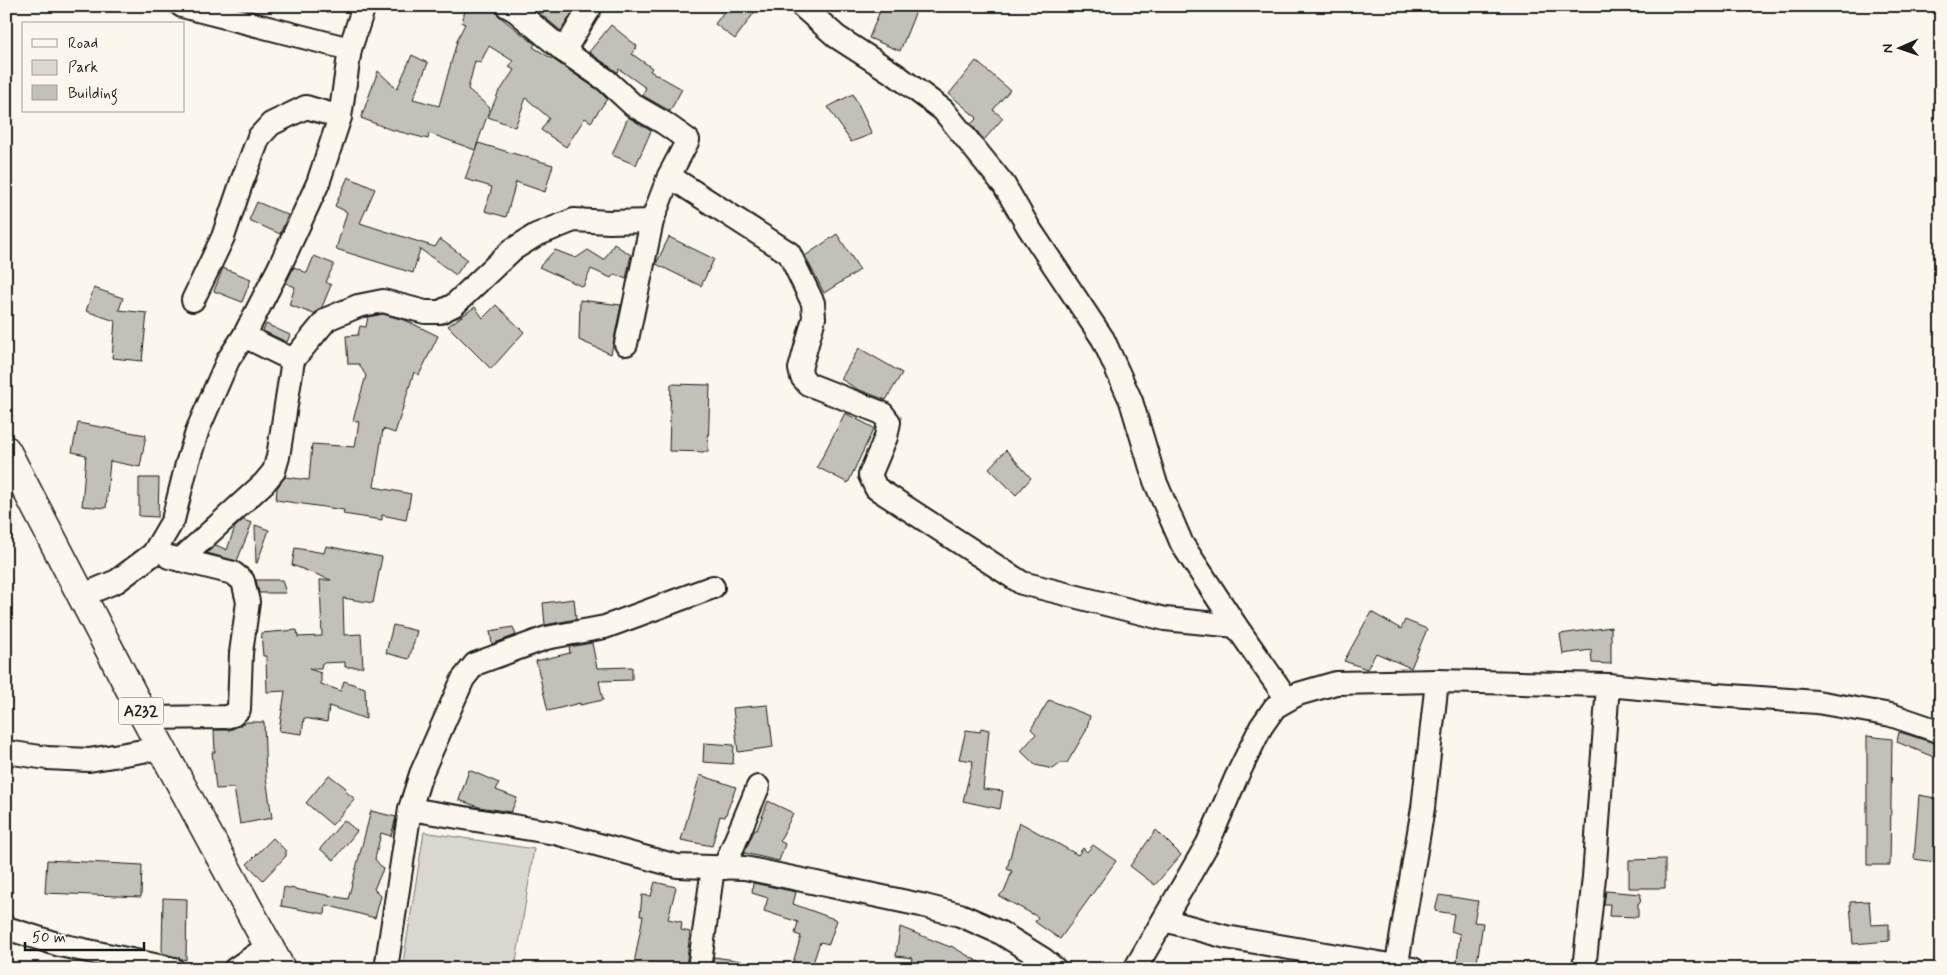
<svg xmlns="http://www.w3.org/2000/svg" width="1947" height="975" viewBox="0 0 1947 975" font-family="Mynerve,sans-serif">
	<style>
		.green { fill: #dad7ce; stroke: #7b7a75 }
		.building { fill: #c3c0b8; stroke: #1c1c1c }
		.lines { fill: none; stroke-linecap: round; stroke-linejoin: round }
		.minor-casing { stroke: #1c1c1c; stroke-width: 26 }
		.major-casing { stroke: #1c1c1c; stroke-width: 31 }
		.minor { stroke: #fbf7ec; stroke-width: 22 }
		.major { stroke: #fbf7ec; stroke-width: 28 }
		.labels { text-anchor: middle; dominant-baseline: central; stroke-width: 4; stroke-linejoin: round; paint-order: stroke }
		.shield { fill: #fbf7ec; stroke: #5f5e5a; stroke-width: 1 }
		.shield-label { font-size: 16px; font-weight: bold; fill: #1c1c1c }
	</style>
	<rect width="100%" height="100%" fill="#fbf7ec"/>
	<filter id="ink" filterUnits="userSpaceOnUse"><feTurbulence type="fractalNoise" baseFrequency=".02" numOctaves="2"/><feDisplacementMap in="SourceGraphic" scale="10" xChannelSelector="R" yChannelSelector="G"/><feConvolveMatrix kernelMatrix="1 2 1 2 8 2 1 2 1" color-interpolation-filters="sRGB"/></filter>
	<g filter="url(#ink)">
		<path class="green" d="M 424,832 L 534,849 L 515,969 L 402,969 Z"/>
		<g class="building">
			<path d="M 466,6 L 494,6 L 496,12 L 500,17 L 535,44 L 533,47 L 554,60 L 598,90 L 607,99 L 591,122 L 585,118 L 566,147 L 541,130 L 549,118 L 526,98 L 515,127 L 488,117 L 499,91 L 500,91 L 514,70 L 509,67 L 513,61 L 489,46 L 480,63 L 475,61 L 468,89 L 490,108 L 475,150 L 429,133 L 428,139 L 389,129 L 361,118 L 378,71 L 397,89 L 412,55 L 428,63 L 413,99 L 439,106 L 458,38 L 465,24 L 462,23 Z"/>
			<path d="M 531,6 L 576,6 L 561,31 Z"/>
			<path d="M 728,6 L 759,6 L 735,39 L 715,24 Z"/>
			<path d="M 882,6 L 918,6 L 900,51 L 869,38 Z"/>
			<path d="M 611,25 L 637,46 L 632,54 L 652,68 L 650,71 L 682,89 L 670,111 L 642,95 L 646,88 L 619,69 L 617,72 L 589,52 Z"/>
			<path d="M 976,61 L 1010,90 L 993,110 L 1003,118 L 984,140 L 971,124 L 977,118 L 949,94 Z"/>
			<path d="M 853,94 L 872,134 L 851,142 L 828,107 Z"/>
			<path d="M 628,117 L 651,131 L 636,165 L 612,155 Z"/>
			<path d="M 478,143 L 553,165 L 545,192 L 516,182 L 506,217 L 485,211 L 492,187 L 465,179 Z"/>
			<path d="M 348,177 L 375,189 L 360,223 L 435,247 L 440,239 L 467,259 L 456,275 L 420,249 L 413,273 L 336,249 L 347,212 L 335,206 Z"/>
			<path d="M 257,202 L 288,215 L 280,234 L 249,220 Z"/>
			<path d="M 837,234 L 860,270 L 824,293 L 805,256 Z"/>
			<path d="M 669,237 L 714,259 L 701,286 L 656,264 Z"/>
			<path d="M 614,244 L 631,255 L 626,279 L 614,274 L 611,278 L 591,269 L 583,287 L 539,267 L 555,250 L 576,258 L 588,250 L 604,260 Z"/>
			<path d="M 314,256 L 334,264 L 326,282 L 331,285 L 322,307 L 314,314 L 289,305 L 295,287 L 286,283 L 294,267 L 307,273 Z"/>
			<path d="M 223,268 L 251,279 L 242,302 L 214,291 Z"/>
			<path d="M 94,288 L 123,298 L 119,310 L 147,313 L 142,361 L 112,358 L 115,321 L 86,311 Z"/>
			<path d="M 580,300 L 621,305 L 611,354 L 579,340 Z"/>
			<path d="M 496,305 L 524,332 L 491,369 L 448,326 L 475,307 L 483,318 Z"/>
			<path d="M 383,314 L 407,321 L 438,336 L 419,375 L 414,372 L 395,433 L 383,429 L 374,487 L 411,494 L 406,520 L 382,515 L 382,520 L 343,514 L 344,510 L 276,500 L 277,488 L 285,477 L 309,480 L 312,444 L 355,447 L 359,422 L 353,420 L 366,376 L 359,364 L 348,364 L 346,336 L 358,335 L 360,326 L 366,327 L 368,317 Z"/>
			<path d="M 266,324 L 290,335 L 287,342 L 263,331 Z"/>
			<path d="M 859,348 L 902,373 L 886,400 L 857,389 L 841,379 Z"/>
			<path d="M 671,384 L 710,385 L 708,452 L 669,451 Z"/>
			<path d="M 845,413 L 874,428 L 848,483 L 817,467 Z"/>
			<path d="M 78,423 L 146,435 L 140,467 L 110,461 L 106,508 L 82,506 L 86,455 L 72,452 Z"/>
			<path d="M 1006,450 L 1031,478 L 1016,495 L 989,468 Z"/>
			<path d="M 139,478 L 159,478 L 158,517 L 139,516 Z"/>
			<path d="M 243,520 L 252,523 L 237,561 L 207,553 L 216,545 L 227,550 L 235,527 Z"/>
			<path d="M 255,525 L 269,530 L 257,563 L 256,563 Z"/>
			<path d="M 326,546 L 382,557 L 373,603 L 343,598 L 344,635 L 361,634 L 363,667 L 345,667 L 345,662 L 322,663 L 321,669 L 309,669 L 321,673 L 321,684 L 341,691 L 344,681 L 365,688 L 366,719 L 329,706 L 327,722 L 304,718 L 302,734 L 279,731 L 285,691 L 267,692 L 266,656 L 263,656 L 261,633 L 297,630 L 298,637 L 322,636 L 320,580 L 331,580 L 292,565 L 295,548 L 324,553 Z"/>
			<path d="M 256,580 L 282,580 L 286,593 L 259,593 Z"/>
			<path d="M 574,599 L 576,619 L 545,625 L 543,603 Z"/>
			<path d="M 1371,612 L 1401,629 L 1405,620 L 1427,629 L 1411,668 L 1376,653 L 1367,669 L 1344,661 Z"/>
			<path d="M 393,625 L 417,631 L 409,659 L 386,653 Z"/>
			<path d="M 513,627 L 516,635 L 492,644 L 490,631 Z"/>
			<path d="M 1611,627 L 1611,664 L 1592,663 L 1591,650 L 1563,654 L 1560,634 Z"/>
			<path d="M 592,643 L 597,668 L 632,667 L 632,680 L 599,681 L 603,700 L 580,705 L 580,703 L 548,711 L 536,661 L 570,653 L 569,647 Z"/>
			<path d="M 1049,700 L 1090,716 L 1086,731 L 1067,763 L 1061,763 L 1053,769 L 1035,765 L 1021,751 L 1036,734 L 1031,729 Z"/>
			<path d="M 768,705 L 773,747 L 738,752 L 733,708 Z"/>
			<path d="M 247,722 L 264,722 L 266,777 L 272,818 L 240,824 L 234,788 L 216,789 L 212,752 L 215,752 L 214,730 L 230,730 Z"/>
			<path d="M 981,728 L 989,730 L 983,789 L 1003,791 L 1000,809 L 963,801 L 973,761 L 959,759 L 966,730 L 980,732 Z"/>
			<path d="M 1899,732 L 1941,745 L 1941,760 L 1897,742 Z"/>
			<path d="M 1867,736 L 1892,739 L 1890,865 L 1867,865 Z"/>
			<path d="M 704,743 L 734,745 L 733,764 L 703,762 Z"/>
			<path d="M 469,770 L 499,783 L 496,790 L 517,798 L 511,812 L 479,807 L 459,800 Z"/>
			<path d="M 329,775 L 346,788 L 344,790 L 355,799 L 332,825 L 306,803 Z"/>
			<path d="M 700,775 L 736,787 L 725,817 L 720,816 L 712,846 L 681,840 Z"/>
			<path d="M 1919,795 L 1941,799 L 1941,863 L 1914,859 Z"/>
			<path d="M 768,801 L 793,813 L 780,841 L 785,844 L 779,861 L 744,853 L 755,829 L 757,830 Z"/>
			<path d="M 371,811 L 396,817 L 391,836 L 381,833 L 375,859 L 383,869 L 374,889 L 381,896 L 375,918 L 326,905 L 325,914 L 281,906 L 284,887 L 348,899 Z"/>
			<path d="M 344,820 L 357,831 L 334,860 L 320,849 Z"/>
			<path d="M 1019,822 L 1078,855 L 1083,848 L 1087,852 L 1093,845 L 1116,861 L 1060,939 L 1035,922 L 1038,917 L 999,896 L 1005,890 L 1012,871 L 1007,869 Z"/>
			<path d="M 1156,830 L 1181,855 L 1155,885 L 1130,866 Z"/>
			<path d="M 273,838 L 286,851 L 286,856 L 263,880 L 247,864 Z"/>
			<path d="M 1665,859 L 1665,888 L 1629,888 L 1629,860 Z"/>
			<path d="M 47,860 L 142,865 L 141,897 L 45,893 Z"/>
			<path d="M 655,882 L 676,887 L 668,919 L 682,922 L 681,930 L 690,932 L 686,967 L 683,967 L 683,969 L 633,969 L 643,916 L 640,916 L 642,895 L 651,896 Z"/>
			<path d="M 753,883 L 796,892 L 793,904 L 837,920 L 829,944 L 820,942 L 811,969 L 791,969 L 801,936 L 795,934 L 798,922 L 764,911 L 768,898 L 752,893 Z"/>
			<path d="M 1606,891 L 1641,894 L 1640,903 L 1638,903 L 1638,917 L 1609,916 L 1610,904 L 1604,904 Z"/>
			<path d="M 1439,895 L 1478,901 L 1474,922 L 1483,923 L 1477,963 L 1457,962 L 1460,934 L 1451,931 L 1454,914 L 1435,911 Z"/>
			<path d="M 163,898 L 187,899 L 186,960 L 162,953 Z"/>
			<path d="M 1869,901 L 1871,925 L 1889,924 L 1889,941 L 1853,944 L 1850,902 Z"/>
			<path d="M 900,927 L 950,947 L 951,946 L 991,969 L 910,969 L 912,958 L 896,956 Z"/>
			<path d="M 714,957 L 742,961 L 741,969 L 712,969 Z"/>
		</g>
		<g class="lines">
			<g class="minor-casing">
				<g id="minor">
					<path d="M 182,6 L 350,49"/>
					<path d="M 507,6 L 516,11 L 564,51 L 606,80 L 633,105 L 664,123 L 688,140 L 669,176 L 652,221 L 626,344"/>
					<path d="M 802,6 L 837,37 L 896,75 L 943,110 L 1004,185 L 1029,228 L 1103,339 L 1131,401 L 1155,481 L 1182,544 L 1236,626 L 1287,699"/>
					<path d="M 564,51 L 591,6"/>
					<path d="M 669,176 L 789,253 L 813,303 L 814,318 L 800,369 L 802,377 L 808,384 L 882,413 L 889,422 L 886,437 L 870,475 L 876,488 L 1022,583 L 1165,619 L 1236,626"/>
					<path d="M 193,300 L 223,237 L 241,184 L 259,137 L 271,124 L 306,107 L 340,117"/>
					<path d="M 244,336 L 293,360"/>
					<path d="M 180,560 L 264,483 L 274,471 L 278,457 L 293,360 L 327,319 L 358,306 L 383,301 L 425,312 L 440,312 L 454,305 L 512,250 L 536,235 L 574,220 L 609,222 L 652,221"/>
					<path d="M 81,596 L 117,581 L 153,554 L 173,520 L 187,464 L 198,429 L 228,360 L 244,336 L 279,268 L 318,183 L 340,117 L 350,49 L 364,6"/>
					<path d="M 145,718 L 226,717 L 233,715 L 239,709 L 241,653 L 248,602 L 243,581 L 233,573 L 169,557"/>
					<path d="M 6,752 L 47,758 L 89,760 L 161,748"/>
					<path d="M 410,809 L 555,833 L 677,866 L 745,868 L 921,905 L 960,915 L 1001,933 L 1043,959 L 1055,969"/>
					<path d="M 724,868 L 758,787"/>
					<path d="M 1164,920 L 1226,937 L 1413,969"/>
					<path d="M 6,928 L 60,945 L 173,969"/>
					<path d="M 235,969 L 269,946"/>
					<path d="M 386,969 L 410,809 L 421,774 L 463,679 L 475,664 L 546,638 L 605,627 L 713,587"/>
					<path d="M 699,969 L 713,868"/>
					<path d="M 1135,969 L 1208,843 L 1236,778 L 1261,727 L 1275,707 L 1298,694 L 1336,683 L 1437,681 L 1608,685 L 1702,694 L 1817,702 L 1891,715 L 1941,732"/>
					<path d="M 1396,969 L 1423,808 L 1437,681"/>
					<path d="M 1584,969 L 1594,877 L 1608,685"/>
				</g>
			</g>
			<g class="major-casing">
				<path id="major" d="M 6,450 L 145,718 L 281,969"/>
			</g>
			<use href="#minor" class="minor"/>
			<use href="#major" class="major"/>
		</g>
	</g>
	<g class="labels">
		<rect class="shield" x="118.5" y="697.5" width="45" height="27" rx="4"/>
		<g class="shield-label">
			<text x="141" y="711">A232</text>
		</g>
	</g>
	<rect width="1947" height="975" fill="none" stroke="#fbf7ec" stroke-width="25"/>
	<rect x="12" y="12" width="1922" height="950" fill="none" stroke="#1c1c1c" stroke-width="2" filter="url(#ink)"/>
	<rect x="22" y="22" width="162" height="90" fill="#fbf7ec" stroke="#a29f99"/>
	<rect x="32" y="39" width="25" height="8" fill="#fbf7ec" stroke="#a29f99"/>
	<text x="68" y="48" font-size="15" fill="#1c1c1c">Road</text>
	<rect x="32" y="60" width="25" height="15" fill="#dad7ce" stroke="#a29f99"/>
	<text x="68" y="72" font-size="15" fill="#1c1c1c">Park</text>
	<rect x="32" y="85" width="25" height="15" fill="#c3c0b8" stroke="#a29f99"/>
	<text x="68" y="98" font-size="15" fill="#1c1c1c">Building</text>
	<g transform="translate(1900 48) rotate(268)" stroke="#fbf7ec" stroke-width="4" paint-order="stroke">
	<path d="M0-4L9 19L0 12L-9 19Z" fill="#1c1c1c"/>
	<text y="-8" font-size="14" font-weight="bold" text-anchor="middle" fill="#1c1c1c">N</text>
	</g>
	<path d="M25 942v8h119v-8" fill="none" stroke="#1c1c1c" stroke-width="2.5"/>
	<text x="32" y="942" font-size="15" fill="#1c1c1c" stroke="#fbf7ec" stroke-width="4" paint-order="stroke">50 m</text>
</svg>
